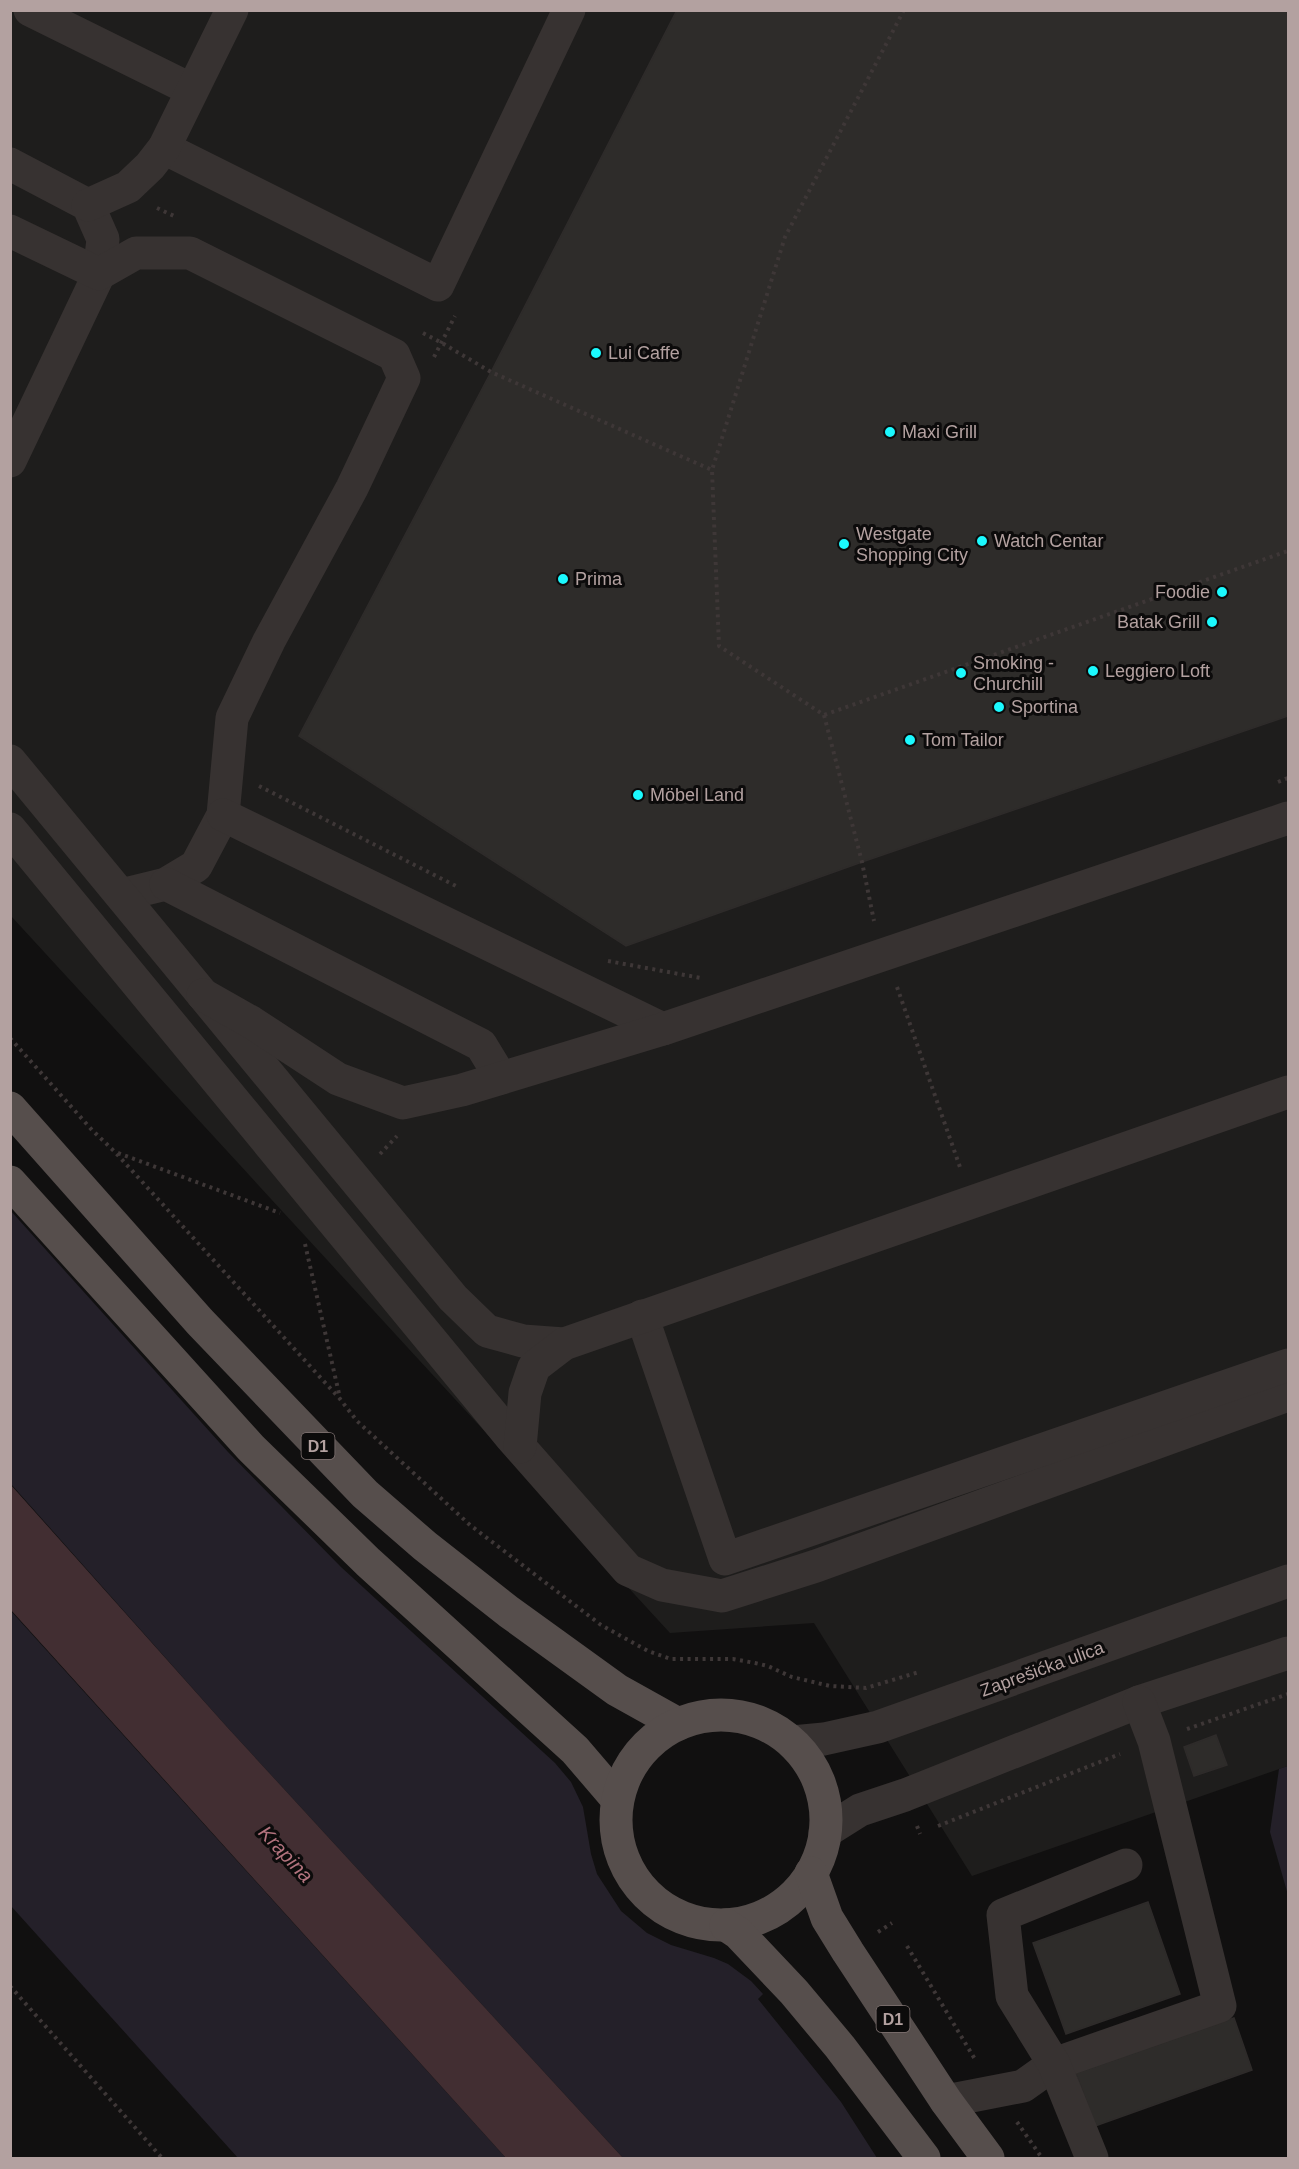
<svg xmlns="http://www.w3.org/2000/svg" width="1299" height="2169" viewBox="0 0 1299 2169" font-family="Arial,sans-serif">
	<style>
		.built { fill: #1e1d1c }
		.green { fill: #242029 }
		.water { fill: #422e32 }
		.building { fill: #2e2c2a; stroke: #2e2b2a; stroke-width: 1.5 }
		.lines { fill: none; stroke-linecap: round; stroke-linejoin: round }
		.path { stroke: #3e3737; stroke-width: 4; stroke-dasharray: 3 4.5; stroke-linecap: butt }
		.minor { stroke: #373231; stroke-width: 33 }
		.major { stroke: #564e4c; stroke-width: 33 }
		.poi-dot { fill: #1bf9fe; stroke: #0c0b0b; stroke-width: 2 }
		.labels { text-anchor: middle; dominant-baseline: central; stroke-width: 6; stroke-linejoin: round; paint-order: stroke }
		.shield { fill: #0c0b0b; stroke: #817473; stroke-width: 1.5 }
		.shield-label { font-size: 16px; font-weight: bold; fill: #b3a1a0 }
		.poi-label { font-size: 18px; fill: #b3a1a0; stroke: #0c0b0b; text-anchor: start }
		.street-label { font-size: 18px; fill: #b3a1a0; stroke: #0c0b0b }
		.water-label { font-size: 20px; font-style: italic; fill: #b2737e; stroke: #0c0b0b }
	</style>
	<rect width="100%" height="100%" fill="#111010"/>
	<path class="built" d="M 11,11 L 1288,11 L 1288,1766 L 972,1876 L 814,1623 L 670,1633 L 11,916 Z"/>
	<g class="green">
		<path d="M 10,1210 L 228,1452 L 341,1567 L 555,1763 L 571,1782 L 583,1807 L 591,1854 L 597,1874 L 621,1911 L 647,1933 L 671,1945 L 714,1958 L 728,1964 L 751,1981 L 763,1994 L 758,1999 L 841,2102 L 877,2158 L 623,2158 L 227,1727 L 11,1484 Z"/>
		<path d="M 10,1610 L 506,2158 L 238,2158 L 11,1906 Z"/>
		<path d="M 1288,1766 L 1288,1895 L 1270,1832 L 1279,1769 Z"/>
	</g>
	<path class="water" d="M 10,1484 L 227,1727 L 623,2158 L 506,2158 L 11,1610 Z"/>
	<g class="building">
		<path d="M 677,10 L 1288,10 L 1288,716 L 862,862 L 626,946 L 299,736 L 491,372 Z"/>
		<path d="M 1216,1735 L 1227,1765 L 1194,1776 L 1184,1747 Z"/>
		<path d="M 1148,1902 L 1180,1994 L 1066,2034 L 1033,1943 Z"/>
		<path d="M 1234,2018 L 1252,2070 L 1095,2126 L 1076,2073 Z"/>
	</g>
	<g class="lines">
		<g class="path">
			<path d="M 904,10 L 785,237 L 712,470 L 719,646 L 824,715 L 1288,551"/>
			<path d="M 157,208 L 174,216"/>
			<path d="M 423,333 L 442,343 L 491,372 L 712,470"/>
			<path d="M 434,357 L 455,316"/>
			<path d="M 824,715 L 862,862 L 874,921"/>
			<path d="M 1278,782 L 1288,778"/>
			<path d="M 259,786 L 456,886"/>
			<path d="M 608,961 L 701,978"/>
			<path d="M 897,987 L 961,1170"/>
			<path d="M 10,1038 L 92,1130 L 115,1152 L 340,1399 L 357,1421 L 470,1525 L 601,1625 L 648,1651 L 671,1659 L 733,1659 L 755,1663 L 768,1666 L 792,1677 L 830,1686 L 866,1688 L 919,1672"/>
			<path d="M 118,1153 L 280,1213"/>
			<path d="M 380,1154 L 397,1136"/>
			<path d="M 305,1244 L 340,1398"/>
			<path d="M 1187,1729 L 1288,1694"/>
			<path d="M 917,1826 L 920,1834"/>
			<path d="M 938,1826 L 1120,1754"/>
			<path d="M 878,1932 L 892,1923"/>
			<path d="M 907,1946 L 976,2061"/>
			<path d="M 10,1986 L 162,2158"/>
			<path d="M 1017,2122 L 1042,2158"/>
		</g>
		<g class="minor">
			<path d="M 30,10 L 192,90"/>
			<path d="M 164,148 L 438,285 L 569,10"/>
			<path d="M 10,164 L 88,205 L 103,239 L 99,274 L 10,461"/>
			<path d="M 88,205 L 128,187 L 150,166 L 164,148 L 232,10"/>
			<path d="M 10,231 L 99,274 L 136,253 L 190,253 L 394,355 L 404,378 L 352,488 L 269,641 L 232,718 L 223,815 L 196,866 L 166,884 L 121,895"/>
			<path d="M 10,761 L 453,1298 L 487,1331 L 523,1341 L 564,1344"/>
			<path d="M 223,815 L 663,1029"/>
			<path d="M 10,829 L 510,1436 L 628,1570 L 662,1585 L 722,1596 L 816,1566 L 1288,1395"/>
			<path d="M 166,884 L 481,1045 L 501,1078"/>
			<path d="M 203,995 L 251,1022 L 338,1079 L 403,1103 L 462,1090 L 663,1029 L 1288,818"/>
			<path d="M 642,1316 L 725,1559 L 1288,1365"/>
			<path d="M 520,1447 L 525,1393 L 534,1367 L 564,1344 L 1288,1092"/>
			<path d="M 792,1742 L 824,1739 L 878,1727 L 1288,1581"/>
			<path d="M 825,1832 L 860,1810 L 905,1795 L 1139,1702 L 1288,1653"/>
			<path d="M 946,2101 L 1023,2086 L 1054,2064 L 1220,2006 L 1154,1741 L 1139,1702"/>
			<path d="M 1092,2158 L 1054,2064 L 1012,1996 L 1003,1915 L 1126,1865"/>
		</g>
		<g class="major">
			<path d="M 10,1108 L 200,1322 L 365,1494 L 425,1546 L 509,1612 L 617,1690 L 678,1724"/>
			<path d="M 10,1182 L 251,1448 L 368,1562 L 575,1750 L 617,1799"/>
			<circle cx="721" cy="1820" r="105"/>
			<path d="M 811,1873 L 827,1918 L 848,1952 L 946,2101 L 988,2158"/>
			<path d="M 726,1925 L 738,1933 L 794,1992 L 840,2047 L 924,2158"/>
		</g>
	</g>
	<g class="poi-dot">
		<circle cx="596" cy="353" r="6"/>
		<circle cx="890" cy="432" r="6"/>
		<circle cx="982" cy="541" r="6"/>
		<circle cx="844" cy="544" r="6"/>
		<circle cx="563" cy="579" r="6"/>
		<circle cx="1222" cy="592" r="6"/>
		<circle cx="1212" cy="622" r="6"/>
		<circle cx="1093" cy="671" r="6"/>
		<circle cx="961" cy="673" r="6"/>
		<circle cx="999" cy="707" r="6"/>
		<circle cx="910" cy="740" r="6"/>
		<circle cx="638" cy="795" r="6"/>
	</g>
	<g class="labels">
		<g class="shield">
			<rect x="301.5" y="1433" width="33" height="26" rx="4.5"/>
			<rect x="876.5" y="2006" width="33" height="26" rx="4.5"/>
		</g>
		<g class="shield-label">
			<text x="318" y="1446">D1</text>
			<text x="893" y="2019">D1</text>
		</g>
		<g class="poi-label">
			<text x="608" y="353">Lui Caffe</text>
			<text x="902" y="432">Maxi Grill</text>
			<text x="856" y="534">Westgate<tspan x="856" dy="21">Shopping City</tspan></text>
			<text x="994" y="541">Watch Centar</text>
			<text x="575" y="579">Prima</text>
			<text x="1210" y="592" text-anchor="end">Foodie</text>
			<text x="1200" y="622" text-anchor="end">Batak Grill</text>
			<text x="973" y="663">Smoking -<tspan x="973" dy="21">Churchill</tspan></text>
			<text x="1105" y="671">Leggiero Loft</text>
			<text x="1011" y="707">Sportina</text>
			<text x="922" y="740">Tom Tailor</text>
			<text x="650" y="795">Möbel Land</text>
		</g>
		<g class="street-label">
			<text transform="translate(1042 1669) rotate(-20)">Zaprešićka ulica</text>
		</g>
		<g class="water-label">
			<text transform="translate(286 1854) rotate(47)">Krapina</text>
		</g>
	</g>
	<rect width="1299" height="2169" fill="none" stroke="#b3a1a0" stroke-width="24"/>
</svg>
